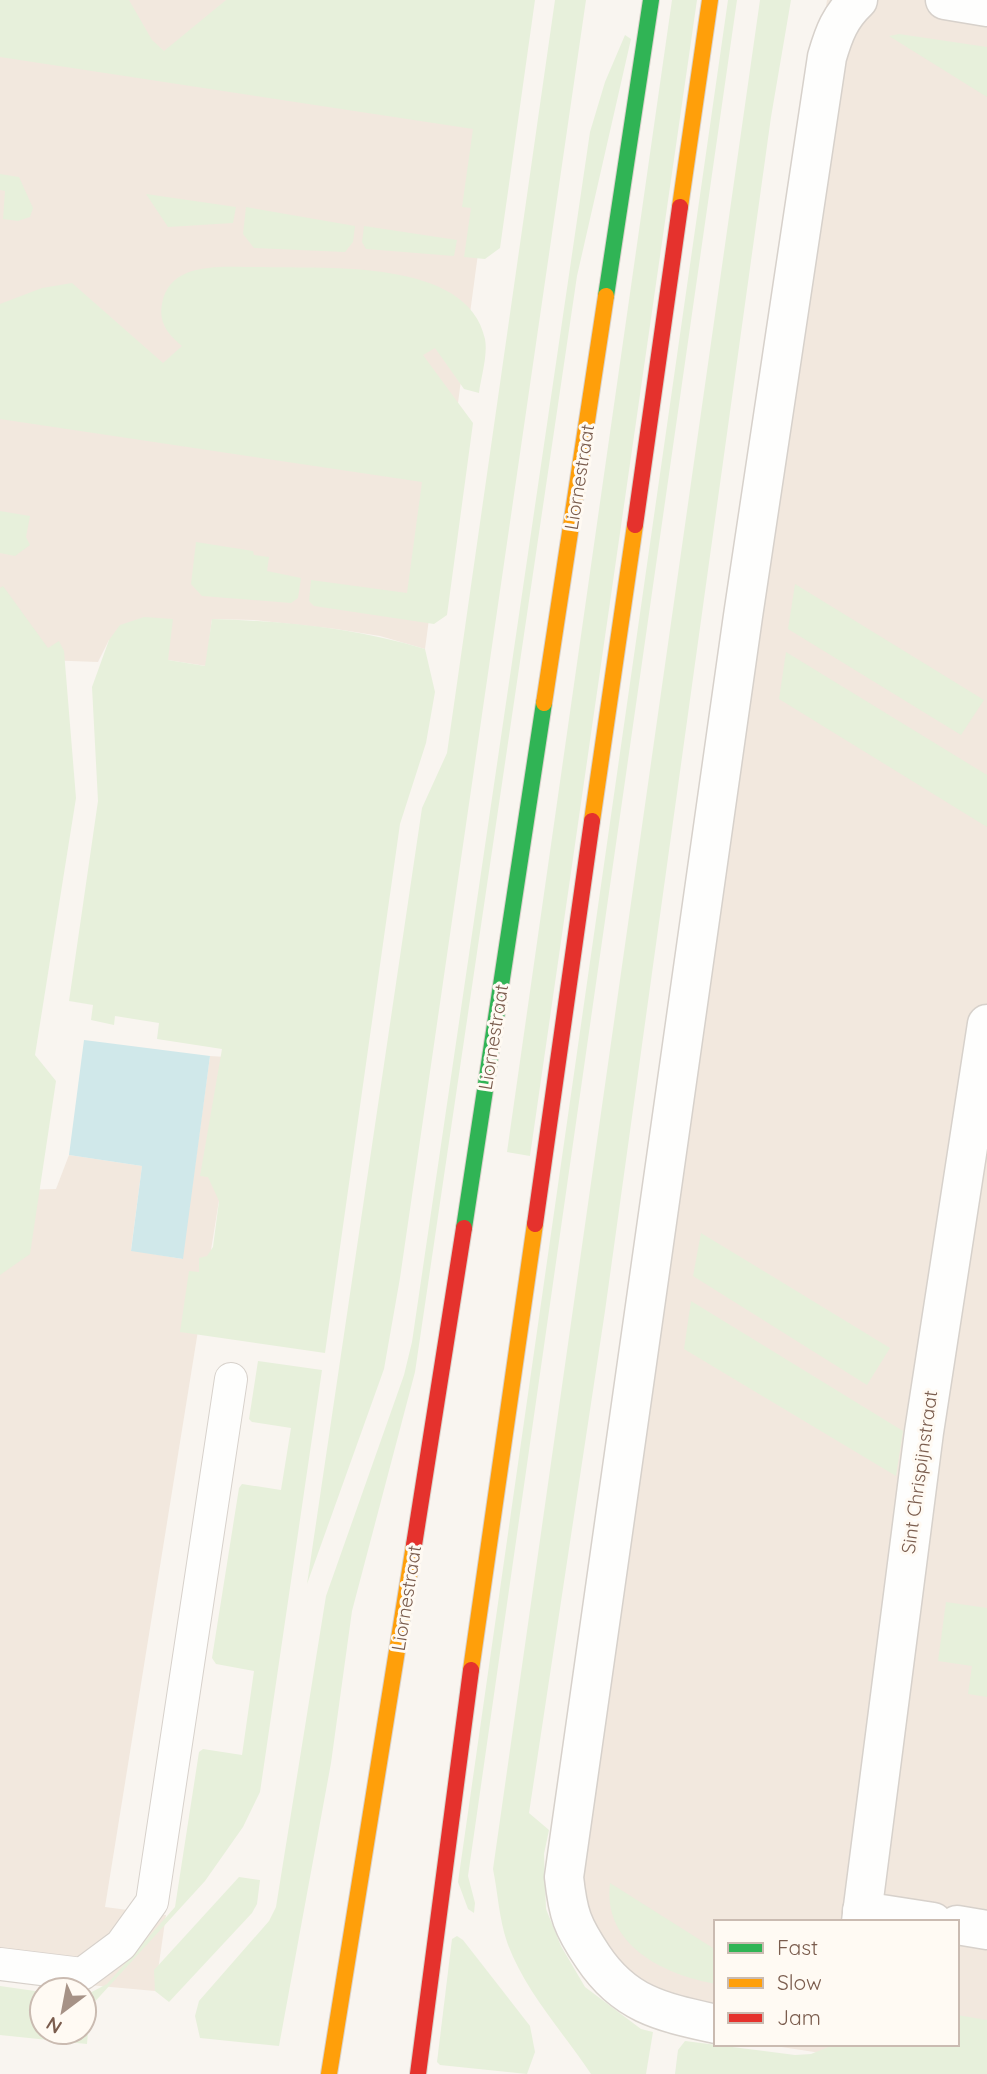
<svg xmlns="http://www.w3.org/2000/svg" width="987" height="2074" viewBox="0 0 987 2074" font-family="Quicksand,sans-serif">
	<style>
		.residential { fill: #f2e8de }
		.green { fill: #e7f0db }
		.water { fill: #d0e8ea }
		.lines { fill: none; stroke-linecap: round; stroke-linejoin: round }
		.lane-casing { stroke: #d7d1cb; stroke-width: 34 }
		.street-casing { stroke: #d7d1cb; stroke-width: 41 }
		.fast-casing { stroke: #d9d2cb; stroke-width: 18 }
		.slow-casing { stroke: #d9d2cb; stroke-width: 18 }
		.jam-casing { stroke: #d9d2cb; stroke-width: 18 }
		.lane { stroke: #fefefd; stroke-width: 32 }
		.street { stroke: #fefefd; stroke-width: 38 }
		.fast { stroke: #30b455; stroke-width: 16 }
		.slow { stroke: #ff9f0a; stroke-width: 16 }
		.jam { stroke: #e5322d; stroke-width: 16 }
		.labels { text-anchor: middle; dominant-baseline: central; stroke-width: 6; stroke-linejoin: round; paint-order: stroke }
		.street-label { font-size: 19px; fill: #7a5c4d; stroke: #fffaf3 }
	</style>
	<rect width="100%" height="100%" fill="#f9f5f0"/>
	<g class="residential">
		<path d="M 0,0 L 512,0 L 425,649 L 380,636 L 336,629 L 254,620 L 212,619 L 206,666 L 168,660 L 109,640 L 98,662 L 44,660 L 0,687 Z"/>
		<path d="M 827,0 L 987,0 L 987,2074 L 958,2074 L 762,2044 L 957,2044 L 957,1922 L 716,1922 L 716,2037 L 688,2033 L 548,1904 Z"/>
		<path d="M 210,1056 L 242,1058 L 105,1907 L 166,1915 L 155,1991 L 0,1977 L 0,1201 L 18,1190 L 56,1189 L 69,1155 L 142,1166 L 131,1250 L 182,1259 Z"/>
	</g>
	<g class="green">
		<path d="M 0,0 L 129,0 L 152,40 L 164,51 L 226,0 L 535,0 L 500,248 L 485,259 L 464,257 L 471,208 L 462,207 L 473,129 L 0,57 Z"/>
		<path d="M 555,0 L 586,0 L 400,1278 L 384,1369 L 307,1584 L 422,808 L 447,753 Z"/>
		<path d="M 672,0 L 697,0 L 530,1156 L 507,1152 Z"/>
		<path d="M 728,0 L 737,0 L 468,1876 L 475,1903 L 474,1913 L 468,1909 L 458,1882 Z"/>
		<path d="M 760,0 L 791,0 L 771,117 L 605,1311 L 529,1813 L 549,1830 L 544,1854 L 546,1909 L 561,1946 L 585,1987 L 641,2029 L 653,2032 L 646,2074 L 591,2074 C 563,2032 524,1990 507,1942 C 499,1918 498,1894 493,1869 Z"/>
		<path d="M 899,34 L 987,47 L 987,97 L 889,36 Z"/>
		<path d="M 625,35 L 631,39 L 577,276 L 415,1372 L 352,1611 L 331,1763 L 279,2046 L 200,2038 L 195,2016 L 199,2001 L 269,1921 L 276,1907 L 326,1596 L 404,1375 L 412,1342 L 590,132 L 605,82 Z"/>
		<path d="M 0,174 L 19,177 L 33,208 L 30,217 L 18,221 L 3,219 L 5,191 L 0,190 Z"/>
		<path d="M 146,194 L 236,207 L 233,223 L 168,227 Z"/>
		<path d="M 246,207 L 355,226 L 353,242 L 345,252 L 254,248 L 243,234 Z"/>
		<path d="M 364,226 L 457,240 L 454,256 L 366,249 L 362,242 Z"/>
		<path d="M 264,267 C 326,269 468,258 485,339 C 488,355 481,377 479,393 L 464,389 L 435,348 L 423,355 L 473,423 L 447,615 L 434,624 L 314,606 L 309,601 L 311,580 L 407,593 L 422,482 L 0,419 L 0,304 L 42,288 L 72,283 L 163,363 L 182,346 C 169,335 158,323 162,304 C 170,258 229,268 264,267 Z"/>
		<path d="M 0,511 L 30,516 L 26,537 L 30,545 L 15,556 L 0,553 Z"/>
		<path d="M 196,542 L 253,551 L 254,555 L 269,557 L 267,571 L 301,578 L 298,598 L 291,603 L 202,596 L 191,584 Z"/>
		<path d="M 795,584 L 984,700 L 961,735 L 788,629 Z"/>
		<path d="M 3,586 L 48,648 L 59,641 L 64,651 L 76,798 L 35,1055 L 56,1081 L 30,1254 L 0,1275 L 0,588 Z"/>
		<path d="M 144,617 L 173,619 L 168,660 L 205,666 L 212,619 C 284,621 356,628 425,649 L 435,692 L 426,743 L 400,824 L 325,1353 L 180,1332 L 189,1271 L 199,1272 L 199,1258 L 207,1256 L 213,1247 L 219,1201 L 208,1177 L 200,1176 L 222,1049 L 157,1039 L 159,1023 L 115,1016 L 114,1025 L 91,1020 L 93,1005 L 69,1001 L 98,801 L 92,687 L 109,640 L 120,625 Z"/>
		<path d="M 786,652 L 987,775 L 987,827 L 779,699 Z"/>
		<path d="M 701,1233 L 890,1348 L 867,1385 L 693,1276 Z"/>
		<path d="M 691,1301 L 903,1431 L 896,1476 L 684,1349 Z"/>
		<path d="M 258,1361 L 322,1370 L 260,1792 L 243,1827 L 205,1881 L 90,2007 L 87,2044 L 0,2035 L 0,1986 L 42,1992 L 42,2032 L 84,2032 L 84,1996 L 107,1984 L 175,1907 L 199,1752 L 203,1749 L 242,1755 L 254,1671 L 216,1664 L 212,1658 L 239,1488 L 242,1484 L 281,1490 L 291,1428 L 252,1422 L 249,1419 Z"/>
		<path d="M 946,1602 L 987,1608 L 987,1697 L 968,1694 L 972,1666 L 938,1661 Z"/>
		<path d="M 239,1877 L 260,1880 L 257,1904 L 252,1913 L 169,2002 L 155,1991 L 154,1970 Z"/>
		<path d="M 610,1883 L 716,1950 L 716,1984 C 664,1975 602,1945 610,1883 Z"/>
		<path d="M 457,1936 L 463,1940 L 530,2026 L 535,2052 L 527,2074 L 440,2065 L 437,2062 L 452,1939 Z"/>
		<path d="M 957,2015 L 987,2020 L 987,2074 L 675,2074 L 678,2050 L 685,2041 L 795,2055 L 811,2054 L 836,2044 L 957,2044 Z"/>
	</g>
	<path class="water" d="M 84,1040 L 210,1056 L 183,1259 L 131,1251 L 142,1166 L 69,1155 Z"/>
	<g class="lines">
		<g class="lane-casing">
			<path id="lane" d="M 0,1964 L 82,1974 L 121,1945 L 152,1902 L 231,1379"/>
		</g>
		<g class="street-casing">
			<g id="street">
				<path d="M 945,0 L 987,7"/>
				<path d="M 862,1911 L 933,1922"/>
				<path d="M 861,1922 L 924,1432 L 987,1024"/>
				<path d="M 957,1925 L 987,1930"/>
				<path d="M 716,2024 C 662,2012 625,2005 593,1957 C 572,1926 568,1914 564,1877 L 743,616 L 827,57 C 834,33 840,17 858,0"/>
			</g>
		</g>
		<g class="fast-casing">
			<g id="fast">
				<path d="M 606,296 L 651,0"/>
				<path d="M 464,1228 L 544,703"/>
			</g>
		</g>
		<g class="slow-casing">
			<g id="slow">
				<path d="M 680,207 L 710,0"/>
				<path d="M 544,703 L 606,296"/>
				<path d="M 592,821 L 635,525"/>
				<path d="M 471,1670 L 535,1224"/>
				<path d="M 329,2074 L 414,1545"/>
			</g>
		</g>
		<g class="jam-casing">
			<g id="jam">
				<path d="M 635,525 L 680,207"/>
				<path d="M 535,1224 L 592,821"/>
				<path d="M 414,1545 L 464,1228"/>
				<path d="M 418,2074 L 471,1670"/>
			</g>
		</g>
		<use href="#lane" class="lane"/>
		<use href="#street" class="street"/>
		<use href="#fast" class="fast"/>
		<use href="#slow" class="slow"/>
		<use href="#jam" class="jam"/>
	</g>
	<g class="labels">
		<g class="street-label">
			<text transform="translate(579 477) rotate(-81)">Liornestraat</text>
			<text transform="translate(493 1037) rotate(-81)">Liornestraat</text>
			<text transform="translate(919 1472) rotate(-82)">Sint Chrispijnstraat</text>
			<text transform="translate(406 1598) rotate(-81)">Liornestraat</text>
		</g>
	</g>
	<rect x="714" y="1920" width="245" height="126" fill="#fffaf3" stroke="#cabbb1" stroke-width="2"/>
	<rect x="728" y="1943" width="35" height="10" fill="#30b455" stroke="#cabbb1" stroke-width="2"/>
	<text x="777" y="1955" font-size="21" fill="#7a5c4d">Fast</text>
	<rect x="728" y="1978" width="35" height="10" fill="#ff9f0a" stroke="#cabbb1" stroke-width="2"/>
	<text x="777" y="1990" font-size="21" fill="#7a5c4d">Slow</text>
	<rect x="728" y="2013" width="35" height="10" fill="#e5322d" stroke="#cabbb1" stroke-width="2"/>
	<text x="777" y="2025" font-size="21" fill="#7a5c4d">Jam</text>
	<g transform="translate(63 2011) rotate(212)"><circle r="33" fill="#fffaf3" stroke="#cabbb1" stroke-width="2"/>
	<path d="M0-5L12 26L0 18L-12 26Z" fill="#a69286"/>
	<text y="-10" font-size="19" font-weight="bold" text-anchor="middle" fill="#7a5c4d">N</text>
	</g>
</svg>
